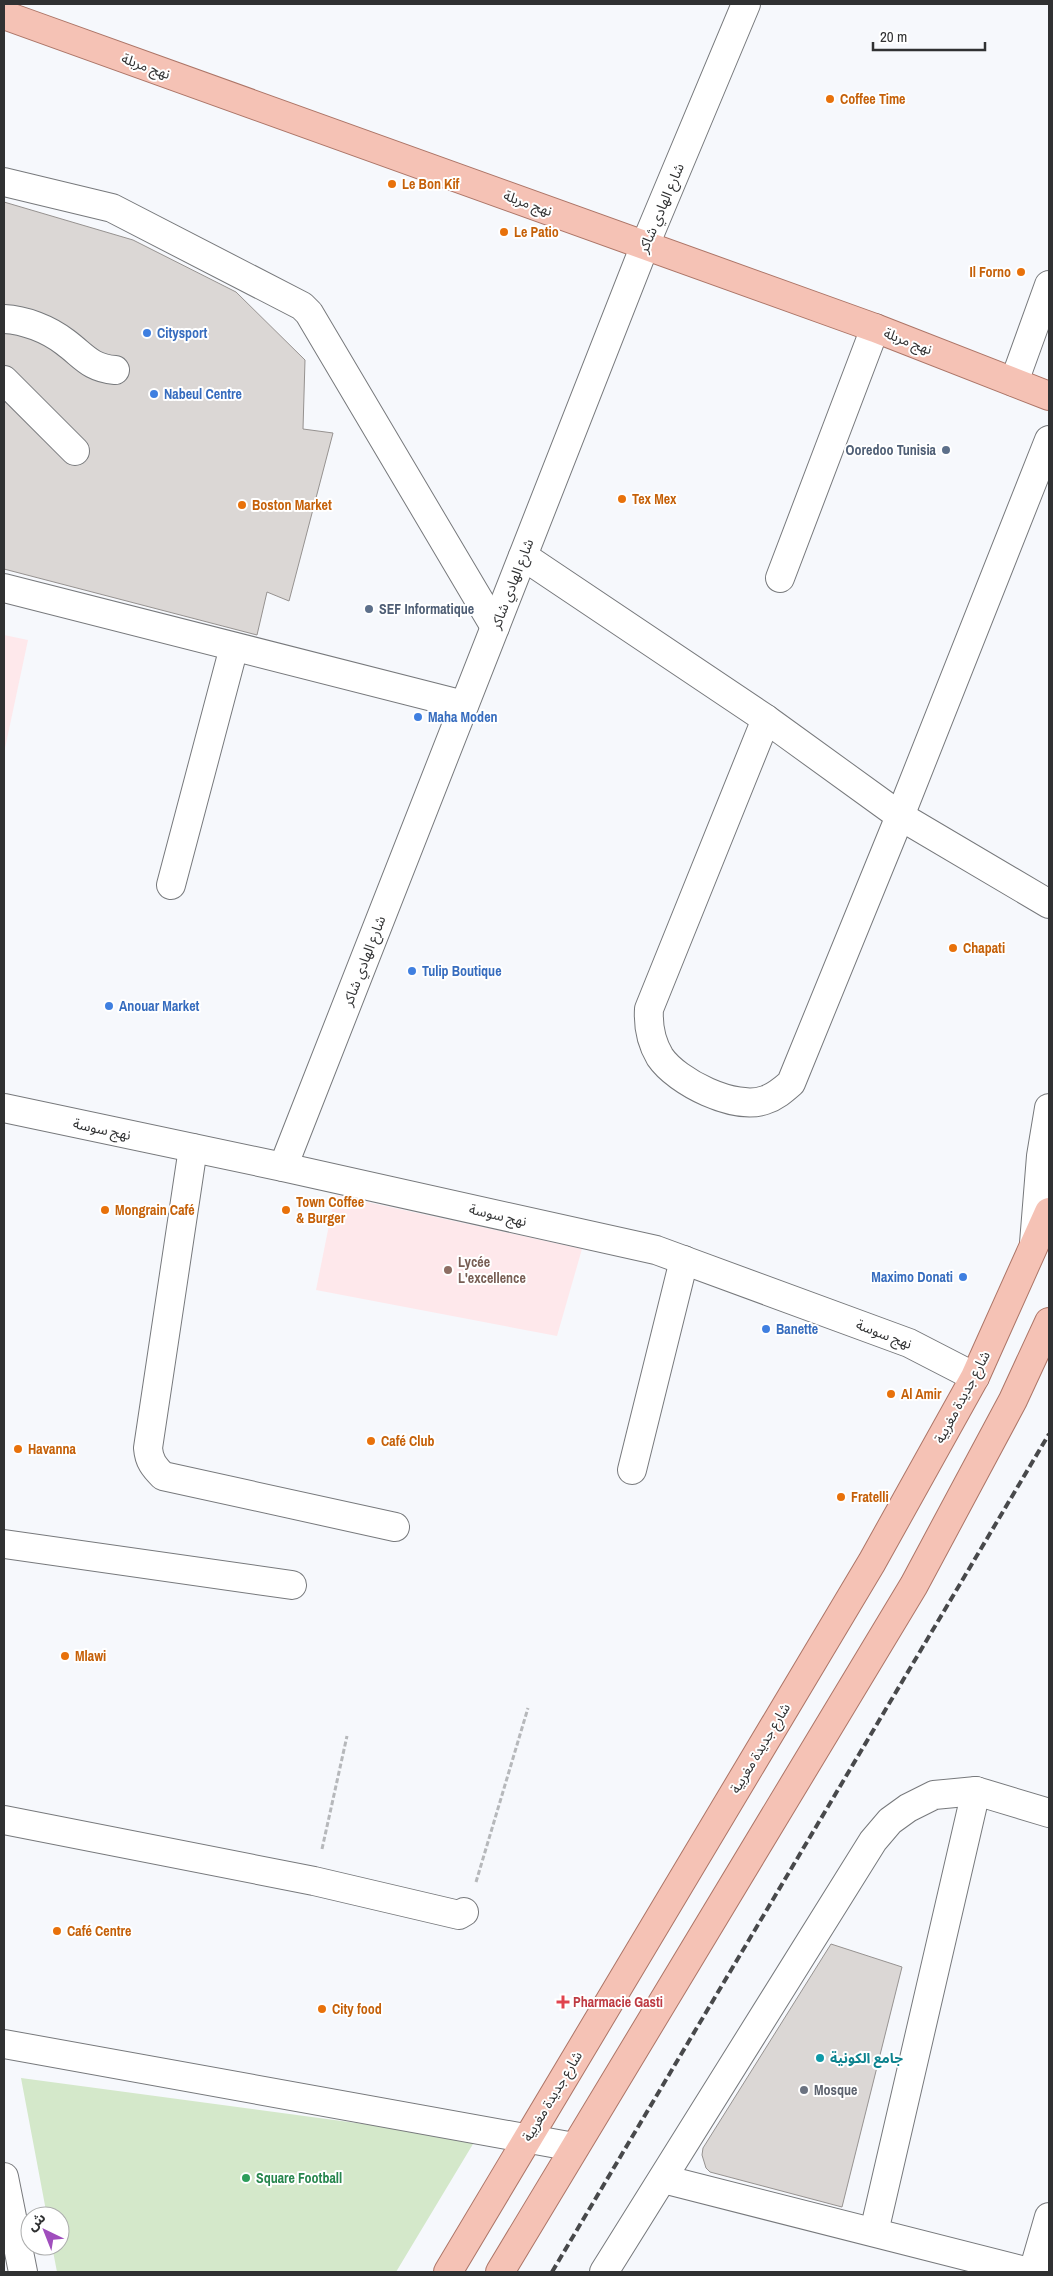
<svg xmlns="http://www.w3.org/2000/svg" width="1053" height="2276" viewBox="0 0 1053 2276" font-family="'Archivo Narrow','Noto Sans Arabic',sans-serif">
	<style>
		.education { fill: #fee8eb }
		.green { fill: #d4e8ca }
		.building { fill: #dbd7d5; stroke: #969290 }
		.lines { fill: none; stroke-linecap: round; stroke-linejoin: round }
		.minor-casing { stroke: #77797c; stroke-width: 30 }
		.major-casing { stroke: #ac7567; stroke-width: 30 }
		.path { stroke: #b6b8bb; stroke-width: 3; stroke-dasharray: 5 2.5; stroke-linecap: butt }
		.minor { stroke: #fff; stroke-width: 28 }
		.major { stroke: #f5c2b5; stroke-width: 28 }
		.rail { stroke: #48494b; stroke-width: 4; stroke-dasharray: 8 4; stroke-linecap: butt }
		.food-dot { fill: #e8710a; stroke: #fff; stroke-width: 2 }
		.shop-dot { fill: #3f7fe0; stroke: #fff; stroke-width: 2 }
		.service-dot { fill: #5c6f8a; stroke: #fff; stroke-width: 2 }
		.education-dot { fill: #8d6e63; stroke: #fff; stroke-width: 2 }
		.health-dot { fill: #e0444e; stroke: #fff; stroke-width: 2 }
		.culture-dot { fill: #0f9aa8; stroke: #fff; stroke-width: 2 }
		.worship-dot { fill: #6b7280; stroke: #fff; stroke-width: 2 }
		.leisure-dot { fill: #2e9e5b; stroke: #fff; stroke-width: 2 }
		.labels { text-anchor: middle; dominant-baseline: central; stroke-width: 4; stroke-linejoin: round; paint-order: stroke }
		.street-label { font-size: 14px; fill: #303132; stroke: #fff }
		.food-label { font-size: 14px; font-weight: bold; fill: #c56008; stroke: #fff; text-anchor: start }
		.shop-label { font-size: 14px; font-weight: bold; fill: #366cbe; stroke: #fff; text-anchor: start }
		.service-label { font-size: 14px; font-weight: bold; fill: #4e5e75; stroke: #fff; text-anchor: end }
		.education-label { font-size: 14px; font-weight: bold; fill: #785e54; stroke: #fff; text-anchor: start }
		.health-label { font-size: 14px; font-weight: bold; fill: #be3a42; stroke: #fff; text-anchor: start }
		.culture-label { font-size: 14px; font-weight: bold; fill: #0d838f; stroke: #fff; text-anchor: start }
		.worship-label { font-size: 14px; font-weight: bold; fill: #5b616d; stroke: #fff; text-anchor: start }
		.leisure-label { font-size: 14px; font-weight: bold; fill: #27864d; stroke: #fff; text-anchor: start }
	</style>
	<rect width="100%" height="100%" fill="#f6f8fc"/>
	<g class="education">
		<path d="M 4,635 L 28,640 L 4,753 Z"/>
		<path d="M 335,1195 L 582,1249 L 557,1336 L 316,1290 Z"/>
	</g>
	<path class="green" d="M 21,2078 L 476,2139 L 396,2272 L 57,2272 L 52,2246 L 60,2246 L 60,2216 L 47,2216 Z"/>
	<g class="building">
		<path d="M 4,202 L 133,240 L 236,292 L 305,360 L 303,429 L 333,433 L 289,601 L 267,592 L 257,635 L 4,569 Z"/>
		<path d="M 831,1944 L 902,1967 L 842,2207 L 710,2172 L 706,2168 L 702,2155 L 703,2148 Z"/>
	</g>
	<g class="lines">
		<g class="minor-casing">
			<g id="minor">
				<path d="M 4,182 L 112,208 L 302,306 L 309,313 L 495,627"/>
				<path d="M 4,319 C 25,320 48,329 65,342 C 84,356 90,368 115,370"/>
				<path d="M 4,380 L 75,451"/>
				<path d="M 1014,382 L 1049,285"/>
				<path d="M 523,556 L 766,719 L 900,816 L 1049,904"/>
				<path d="M 780,578 L 875,328"/>
				<path d="M 4,588 L 464,705"/>
				<path d="M 766,719 L 649,1009 C 648,1025 651,1042 660,1057 C 677,1082 735,1111 765,1100 C 775,1097 783,1090 791,1083 L 900,816 L 1049,440"/>
				<path d="M 171,885 L 234,647"/>
				<path d="M 4,1108 L 283,1167 L 656,1250 L 909,1343 L 975,1377"/>
				<path d="M 193,1148 L 148,1448 C 149,1461 154,1467 163,1476 L 395,1527"/>
				<path d="M 283,1167 L 645,245 L 746,4"/>
				<path d="M 1034,1243 L 1041,1156 L 1049,1108"/>
				<path d="M 632,1470 L 684,1260"/>
				<path d="M 4,1544 L 292,1585"/>
				<path d="M 4,1820 L 314,1881 L 459,1915 L 464,1912"/>
				<path d="M 4,2044 L 574,2147"/>
				<path d="M 4,2177 L 23,2272"/>
				<path d="M 663,2179 L 1029,2272"/>
				<path d="M 874,2232 L 976,1791"/>
				<path d="M 604,2272 L 873,1841 L 890,1821 L 908,1808 L 934,1795 L 976,1791 L 1049,1813"/>
				<path d="M 1033,2272 L 1049,2217"/>
			</g>
		</g>
		<g class="major-casing">
			<g id="major">
				<path d="M 4,15 L 875,328 L 1049,396"/>
				<path d="M 448,2272 L 872,1562 L 975,1377 L 1049,1212"/>
				<path d="M 500,2272 L 914,1585 L 1013,1400 L 1049,1322"/>
			</g>
		</g>
		<g class="path">
			<path d="M 322,1849 L 347,1736"/>
			<path d="M 476,1882 L 528,1708"/>
		</g>
		<use href="#minor" class="minor"/>
		<use href="#major" class="major"/>
		<path class="rail" d="M 552,2272 L 1049,1434"/>
	</g>
	<g class="food-dot">
		<circle cx="830" cy="99" r="5"/>
		<circle cx="392" cy="184" r="5"/>
		<circle cx="504" cy="232" r="5"/>
		<circle cx="1021" cy="272" r="5"/>
		<circle cx="622" cy="499" r="5"/>
		<circle cx="242" cy="505" r="5"/>
		<circle cx="953" cy="948" r="5"/>
		<circle cx="105" cy="1210" r="5"/>
		<circle cx="286" cy="1210" r="5"/>
		<circle cx="891" cy="1394" r="5"/>
		<circle cx="371" cy="1441" r="5"/>
		<circle cx="18" cy="1449" r="5"/>
		<circle cx="841" cy="1497" r="5"/>
		<circle cx="65" cy="1656" r="5"/>
		<circle cx="57" cy="1931" r="5"/>
		<circle cx="322" cy="2009" r="5"/>
	</g>
	<g class="shop-dot">
		<circle cx="147" cy="333" r="5"/>
		<circle cx="154" cy="394" r="5"/>
		<circle cx="418" cy="717" r="5"/>
		<circle cx="412" cy="971" r="5"/>
		<circle cx="109" cy="1006" r="5"/>
		<circle cx="963" cy="1277" r="5"/>
		<circle cx="766" cy="1329" r="5"/>
	</g>
	<g class="service-dot">
		<circle cx="946" cy="450" r="5"/>
		<circle cx="369" cy="609" r="5"/>
	</g>
	<circle class="education-dot" cx="448" cy="1270" r="5"/>
	<path class="health-dot" d="M560.5 1994.5h5v5h5v5h-5v5h-5v-5h-5v-5h5z"/>
	<circle class="culture-dot" cx="820" cy="2058" r="5"/>
	<circle class="worship-dot" cx="804" cy="2090" r="5"/>
	<circle class="leisure-dot" cx="246" cy="2178" r="5"/>
	<g class="labels">
		<g class="street-label">
			<text transform="translate(146 66) rotate(20)">نهج مربلة</text>
			<text transform="translate(528 203) rotate(20)">نهج مربلة</text>
			<text transform="translate(661 208) rotate(-67)">شارع الهادي شاكر</text>
			<text transform="translate(908 341) rotate(21)">نهج مربلة</text>
			<text transform="translate(512 584) rotate(-69)">شارع الهادي شاكر</text>
			<text transform="translate(364 961) rotate(-69)">شارع الهادي شاكر</text>
			<text transform="translate(102 1129) rotate(12)">نهج سوسة</text>
			<text transform="translate(498 1215) rotate(13)">نهج سوسة</text>
			<text transform="translate(884 1334) rotate(21)">نهج سوسة</text>
			<text transform="translate(962 1397) rotate(-62)">شارع جديدة مغربية</text>
			<text transform="translate(760 1748) rotate(-59)">شارع جديدة مغربية</text>
			<text transform="translate(552 2096) rotate(-59)">شارع جديدة مغربية</text>
		</g>
		<g class="food-label">
			<text x="840" y="99">Coffee Time</text>
			<text x="402" y="184">Le Bon Kif</text>
			<text x="514" y="232">Le Patio</text>
			<text x="1011" y="272" text-anchor="end">Il Forno</text>
			<text x="632" y="499">Tex Mex</text>
			<text x="252" y="505">Boston Market</text>
			<text x="963" y="948">Chapati</text>
			<text x="296" y="1202">Town Coffee<tspan x="296" dy="16">&amp; Burger</tspan></text>
			<text x="115" y="1210">Mongrain Café</text>
			<text x="901" y="1394">Al Amir</text>
			<text x="381" y="1441">Café Club</text>
			<text x="28" y="1449">Havanna</text>
			<text x="851" y="1497">Fratelli</text>
			<text x="75" y="1656">Mlawi</text>
			<text x="67" y="1931">Café Centre</text>
			<text x="332" y="2009">City food</text>
		</g>
		<g class="shop-label">
			<text x="157" y="333">Citysport</text>
			<text x="164" y="394">Nabeul Centre</text>
			<text x="428" y="717">Maha Moden</text>
			<text x="422" y="971">Tulip Boutique</text>
			<text x="119" y="1006">Anouar Market</text>
			<text x="953" y="1277" text-anchor="end">Maximo Donati</text>
			<text x="776" y="1329">Banette</text>
		</g>
		<g class="service-label">
			<text x="936" y="450">Ooredoo Tunisia</text>
			<text x="379" y="609" text-anchor="start">SEF Informatique</text>
		</g>
		<g class="education-label">
			<text x="458" y="1262">Lycée<tspan x="458" dy="16">L'excellence</tspan></text>
		</g>
		<g class="health-label">
			<text x="573" y="2002">Pharmacie Gasti</text>
		</g>
		<g class="culture-label">
			<text x="830" y="2058">جامع الكونية</text>
		</g>
		<g class="worship-label">
			<text x="814" y="2090">Mosque</text>
		</g>
		<g class="leisure-label">
			<text x="256" y="2178">Square Football</text>
		</g>
	</g>
	<rect width="1053" height="2276" fill="none" stroke="#303132" stroke-width="10"/>
	<g transform="translate(45 2231) rotate(317)"><circle r="24" fill="#ffffff" stroke="#acadad"/>
	<path d="M0-4L9 19L0 12L-9 19Z" fill="#a04ebd"/>
	<text y="-8" font-size="14" font-weight="bold" text-anchor="middle" fill="#303132">ش</text>
	</g>
	<path d="M873 42v8h112v-8" fill="none" stroke="#303132" stroke-width="2.5"/>
	<text x="880" y="42" font-size="15" fill="#303132" stroke="#ffffff" stroke-width="4" paint-order="stroke">20 m</text>
</svg>
